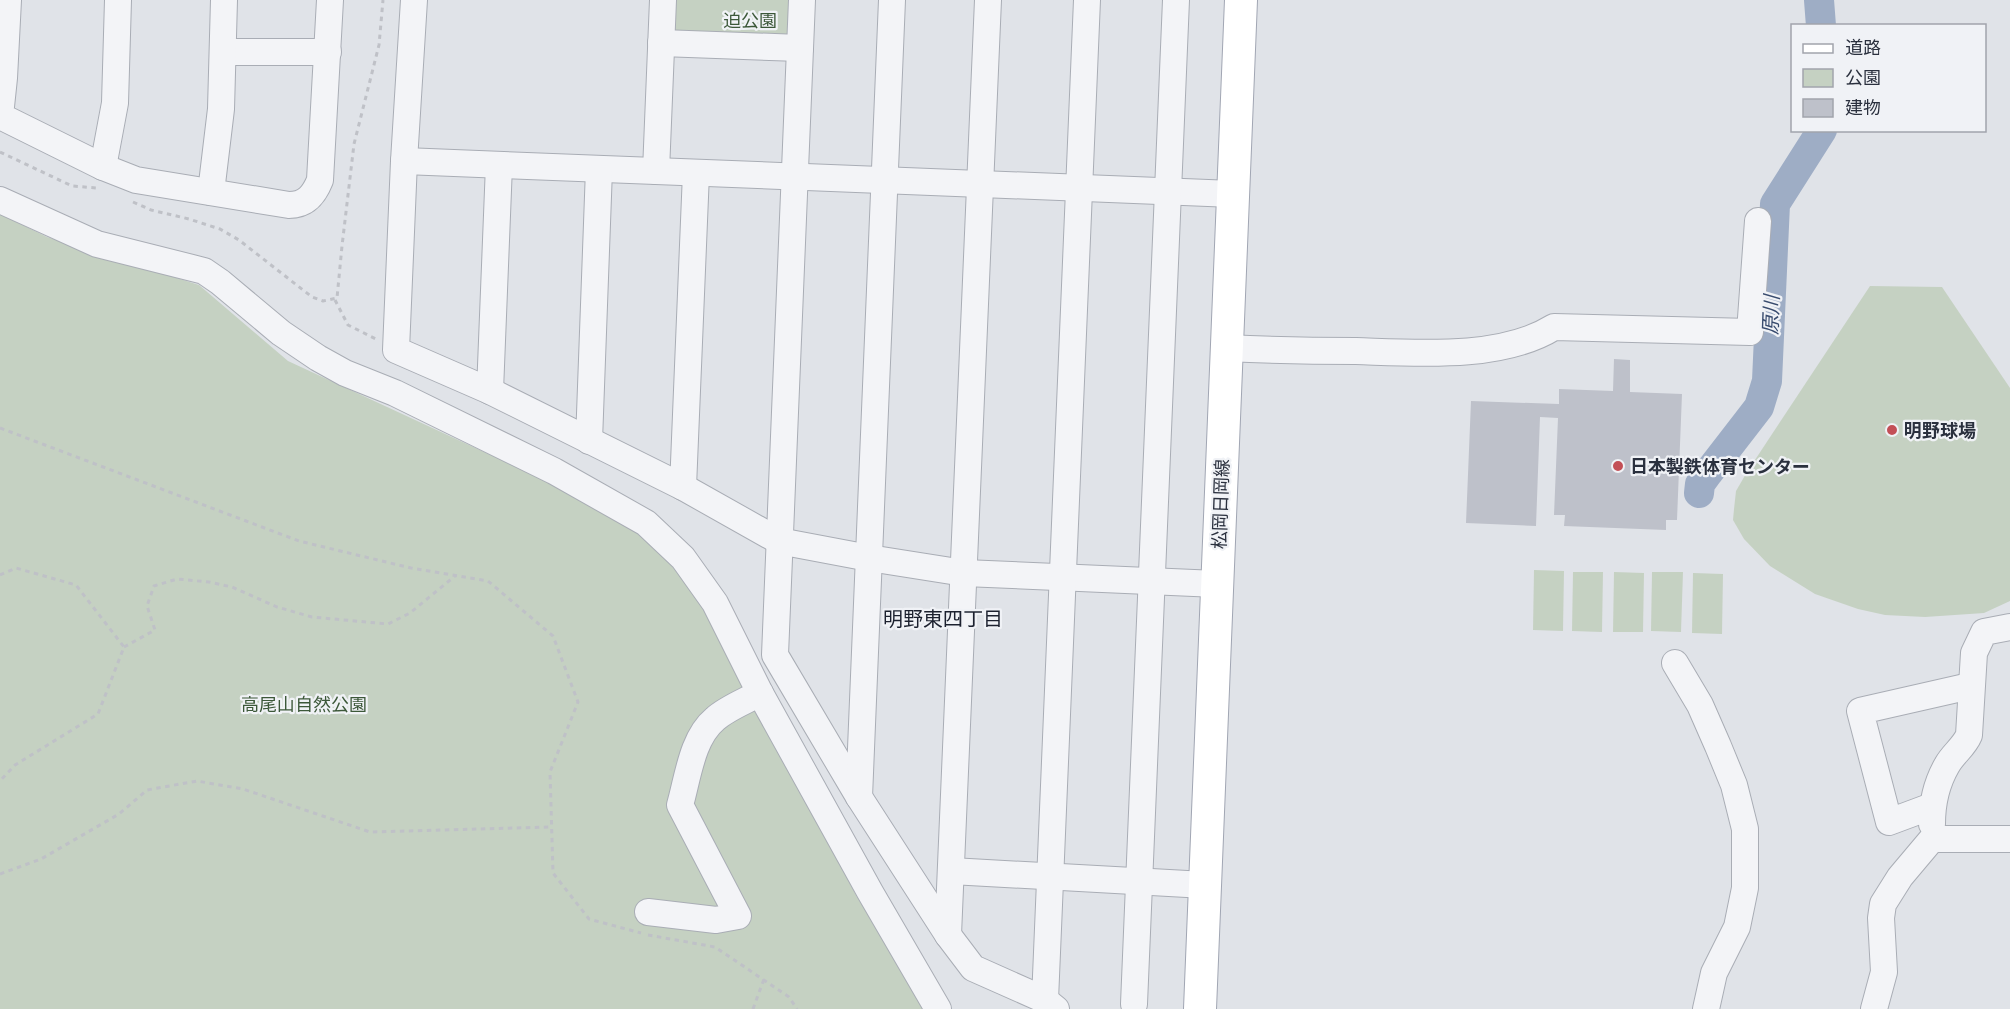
<svg xmlns="http://www.w3.org/2000/svg" width="2010" height="1009" viewBox="0 0 2010 1009" font-family="'Golos Text','Noto Sans JP',sans-serif">
	<style>
		.green { fill: #c5d1c2 }
		.lines { fill: none; stroke-linecap: round; stroke-linejoin: round }
		.river { stroke: #9eadc5; stroke-width: 30 }
		.building { fill: #bec1ca }
		.minor-casing { stroke: #a9adb5; stroke-width: 28 }
		.major-casing { stroke: #a1a6b3; stroke-width: 34 }
		.path { stroke: #bfc1c7; stroke-width: 3; stroke-dasharray: 4.5 4.5; stroke-linecap: butt }
		.minor { stroke: #f3f4f7; stroke-width: 26 }
		.major { stroke: #fff; stroke-width: 32 }
		.poi-dot { fill: #c34f56; stroke: #f0f2f6; stroke-width: 2 }
		.labels { text-anchor: middle; dominant-baseline: central; stroke-width: 4.5; stroke-linejoin: round; paint-order: stroke }
		.park-label { font-size: 18px; fill: #3c5839; stroke: #f0f2f6 }
		.poi-label { font-size: 18px; font-weight: bold; fill: #2a303e; stroke: #f0f2f6; text-anchor: start }
		.street-label { font-size: 18px; fill: #2a303e; stroke: #f0f2f6 }
		.water-label { font-size: 20px; font-style: italic; fill: #384b6e; stroke: #f0f2f6 }
		.neighbourhood-label { font-size: 20px; fill: #1c212f; stroke: #f0f2f6 }
	</style>
	<rect width="100%" height="100%" fill="#e0e3e8"/>
	<g class="green">
		<path d="M 672,0 L 796,0 L 788,42 L 671,31 Z"/>
		<path d="M 0,214 L 47,237 L 199,285 L 288,361 L 549,482 L 643,535 L 705,602 L 857,897 L 931,1009 L 0,1009 Z"/>
		<path d="M 1870,286 L 1942,287 L 2010,388 L 2010,601 L 1984,613 L 1925,617 L 1885,615 L 1858,609 L 1815,594 L 1770,566 L 1744,539 L 1733,520 L 1734,509 L 1736,491 L 1747,472 Z"/>
		<path d="M 1534,570 L 1564,571 L 1563,631 L 1533,630 Z"/>
		<path d="M 1573,572 L 1603,572 L 1602,632 L 1572,631 Z"/>
		<path d="M 1614,572 L 1644,573 L 1643,632 L 1613,632 Z"/>
		<path d="M 1652,572 L 1683,572 L 1681,632 L 1651,631 Z"/>
		<path d="M 1693,573 L 1723,574 L 1722,634 L 1692,633 Z"/>
	</g>
	<g class="lines">
		<g class="river">
			<path d="M 1819,0 L 1821,26"/>
			<path d="M 1699,493 L 1700,484 L 1708,473 L 1759,407 L 1767,381 L 1775,204 L 1822,130"/>
		</g>
	</g>
	<path class="building" d="M 1614,359 L 1630,360 L 1630,392 L 1682,394 L 1677,520 L 1666,520 L 1666,530 L 1564,526 L 1565,515 L 1554,515 L 1558,418 L 1540,417 L 1536,526 L 1466,523 L 1471,401 L 1559,404 L 1559,389 L 1613,391 Z"/>
	<g class="lines">
		<g class="minor-casing">
			<g id="minor">
				<path d="M 8,0 L 4,78 L 0,116 L 103,167 L 136,180 L 289,205 C 306,205 314,195 320,180 L 330,0"/>
				<path d="M 414,0 L 404,161 L 396,350 L 490,391 L 683,487 L 779,541 L 869,558 L 964,573 L 1217,584"/>
				<path d="M 802,0 L 775,655 L 859,797 L 948,935 L 973,968 L 1045,1000 L 1056,1009"/>
				<path d="M 661,43 L 800,48"/>
				<path d="M 223,52 L 328,52"/>
				<path d="M 404,161 L 1233,194"/>
				<path d="M 103,167 L 115,103 L 118,0"/>
				<path d="M 656,171 L 663,0"/>
				<path d="M 211,192 L 221,109 L 224,0"/>
				<path d="M 0,200 L 97,244 L 204,271 L 220,282 L 281,333 L 318,358 L 345,373 L 395,393 L 554,471 L 646,523 L 683,558 L 715,603 L 760,693 L 870,892 L 938,1009"/>
				<path d="M 1227,348 C 1270,350 1313,351 1356,351 C 1417,353 1501,360 1554,327 L 1750,332 L 1758,221"/>
				<path d="M 490,391 L 499,165"/>
				<path d="M 589,441 L 599,169"/>
				<path d="M 683,487 L 696,173"/>
				<path d="M 1675,663 L 1700,705 L 1718,746 L 1734,785 L 1745,829 L 1745,888 L 1737,927 L 1714,973 L 1706,1009"/>
				<path d="M 859,797 L 892,0"/>
				<path d="M 1932,806 L 1889,822 L 1860,711 L 1970,686"/>
				<path d="M 1932,824 C 1932,803 1936,784 1947,765 C 1953,754 1964,747 1969,735 L 1974,653 L 1984,632 L 2010,627"/>
				<path d="M 951,871 L 1205,885"/>
				<path d="M 648,912 L 716,920 L 738,916 L 680,805 C 688,777 692,738 715,719 C 727,708 746,701 760,693"/>
				<path d="M 948,935 L 988,0"/>
				<path d="M 1045,1000 L 1087,0"/>
				<path d="M 1134,1004 L 1176,0"/>
				<path d="M 1874,1009 L 1884,972 L 1881,918 L 1883,904 L 1900,877 L 1932,839 L 2010,839"/>
			</g>
		</g>
		<g class="major-casing">
			<path id="major" d="M 1200,1009 L 1241,0"/>
		</g>
		<g class="path">
			<path d="M 0,152 L 72,186 L 96,188"/>
			<path d="M 133,202 L 151,210 L 189,219 L 220,229 L 239,240 L 312,297 L 323,301 L 337,298 L 342,246 L 354,144 L 379,45 L 383,0"/>
			<path d="M 335,300 L 348,325 L 376,339"/>
			<path d="M 0,428 L 299,541 L 411,568 L 488,581 L 553,636 L 578,702 L 550,772 L 553,873 L 589,919 L 641,933"/>
			<path d="M 0,575 L 16,568 L 76,585 L 124,647 L 98,714 L 15,765 L 0,781"/>
			<path d="M 124,647 L 155,630 L 147,606 L 154,586 L 177,579 L 209,582 L 232,587 L 277,607 L 312,617 L 388,624 L 410,613 L 455,576"/>
			<path d="M 0,874 L 41,859 L 119,814 L 147,790 L 197,781 L 243,789 L 370,832 L 551,827"/>
			<path d="M 648,935 L 715,947 L 789,997 L 797,1009"/>
			<path d="M 753,1009 L 764,979"/>
		</g>
		<use href="#minor" class="minor"/>
		<use href="#major" class="major"/>
	</g>
	<g class="poi-dot">
		<circle cx="1892" cy="430" r="6"/>
		<circle cx="1618" cy="466" r="6"/>
	</g>
	<g class="labels">
		<g class="park-label">
			<text x="750" y="20">迫公園</text>
			<text x="304" y="704">高尾山自然公園</text>
		</g>
		<g class="poi-label">
			<text x="1904" y="430">明野球場</text>
			<text x="1630" y="466">日本製鉄体育センター</text>
		</g>
		<g class="street-label">
			<text transform="translate(1220 504) rotate(-88)">松岡日岡線</text>
		</g>
		<g class="water-label">
			<text transform="translate(1770 315) rotate(-88)">原川</text>
		</g>
		<g class="neighbourhood-label">
			<text x="943" y="618">明野東四丁目</text>
		</g>
	</g>
	<rect x="1791" y="24" width="195" height="108" fill="#f0f2f6" stroke="#a1a4ac" stroke-width="1.5"/>
	<rect x="1803" y="44" width="30" height="9" fill="#ffffff" stroke="#a1a4ac" stroke-width="1.5"/>
	<text x="1845" y="54" font-size="18" fill="#2a303e">道路</text>
	<rect x="1803" y="69" width="30" height="18" fill="#c5d1c2" stroke="#a1a4ac" stroke-width="1.5"/>
	<text x="1845" y="84" font-size="18" fill="#2a303e">公園</text>
	<rect x="1803" y="99" width="30" height="18" fill="#bec1ca" stroke="#a1a4ac" stroke-width="1.5"/>
	<text x="1845" y="114" font-size="18" fill="#2a303e">建物</text>
</svg>
